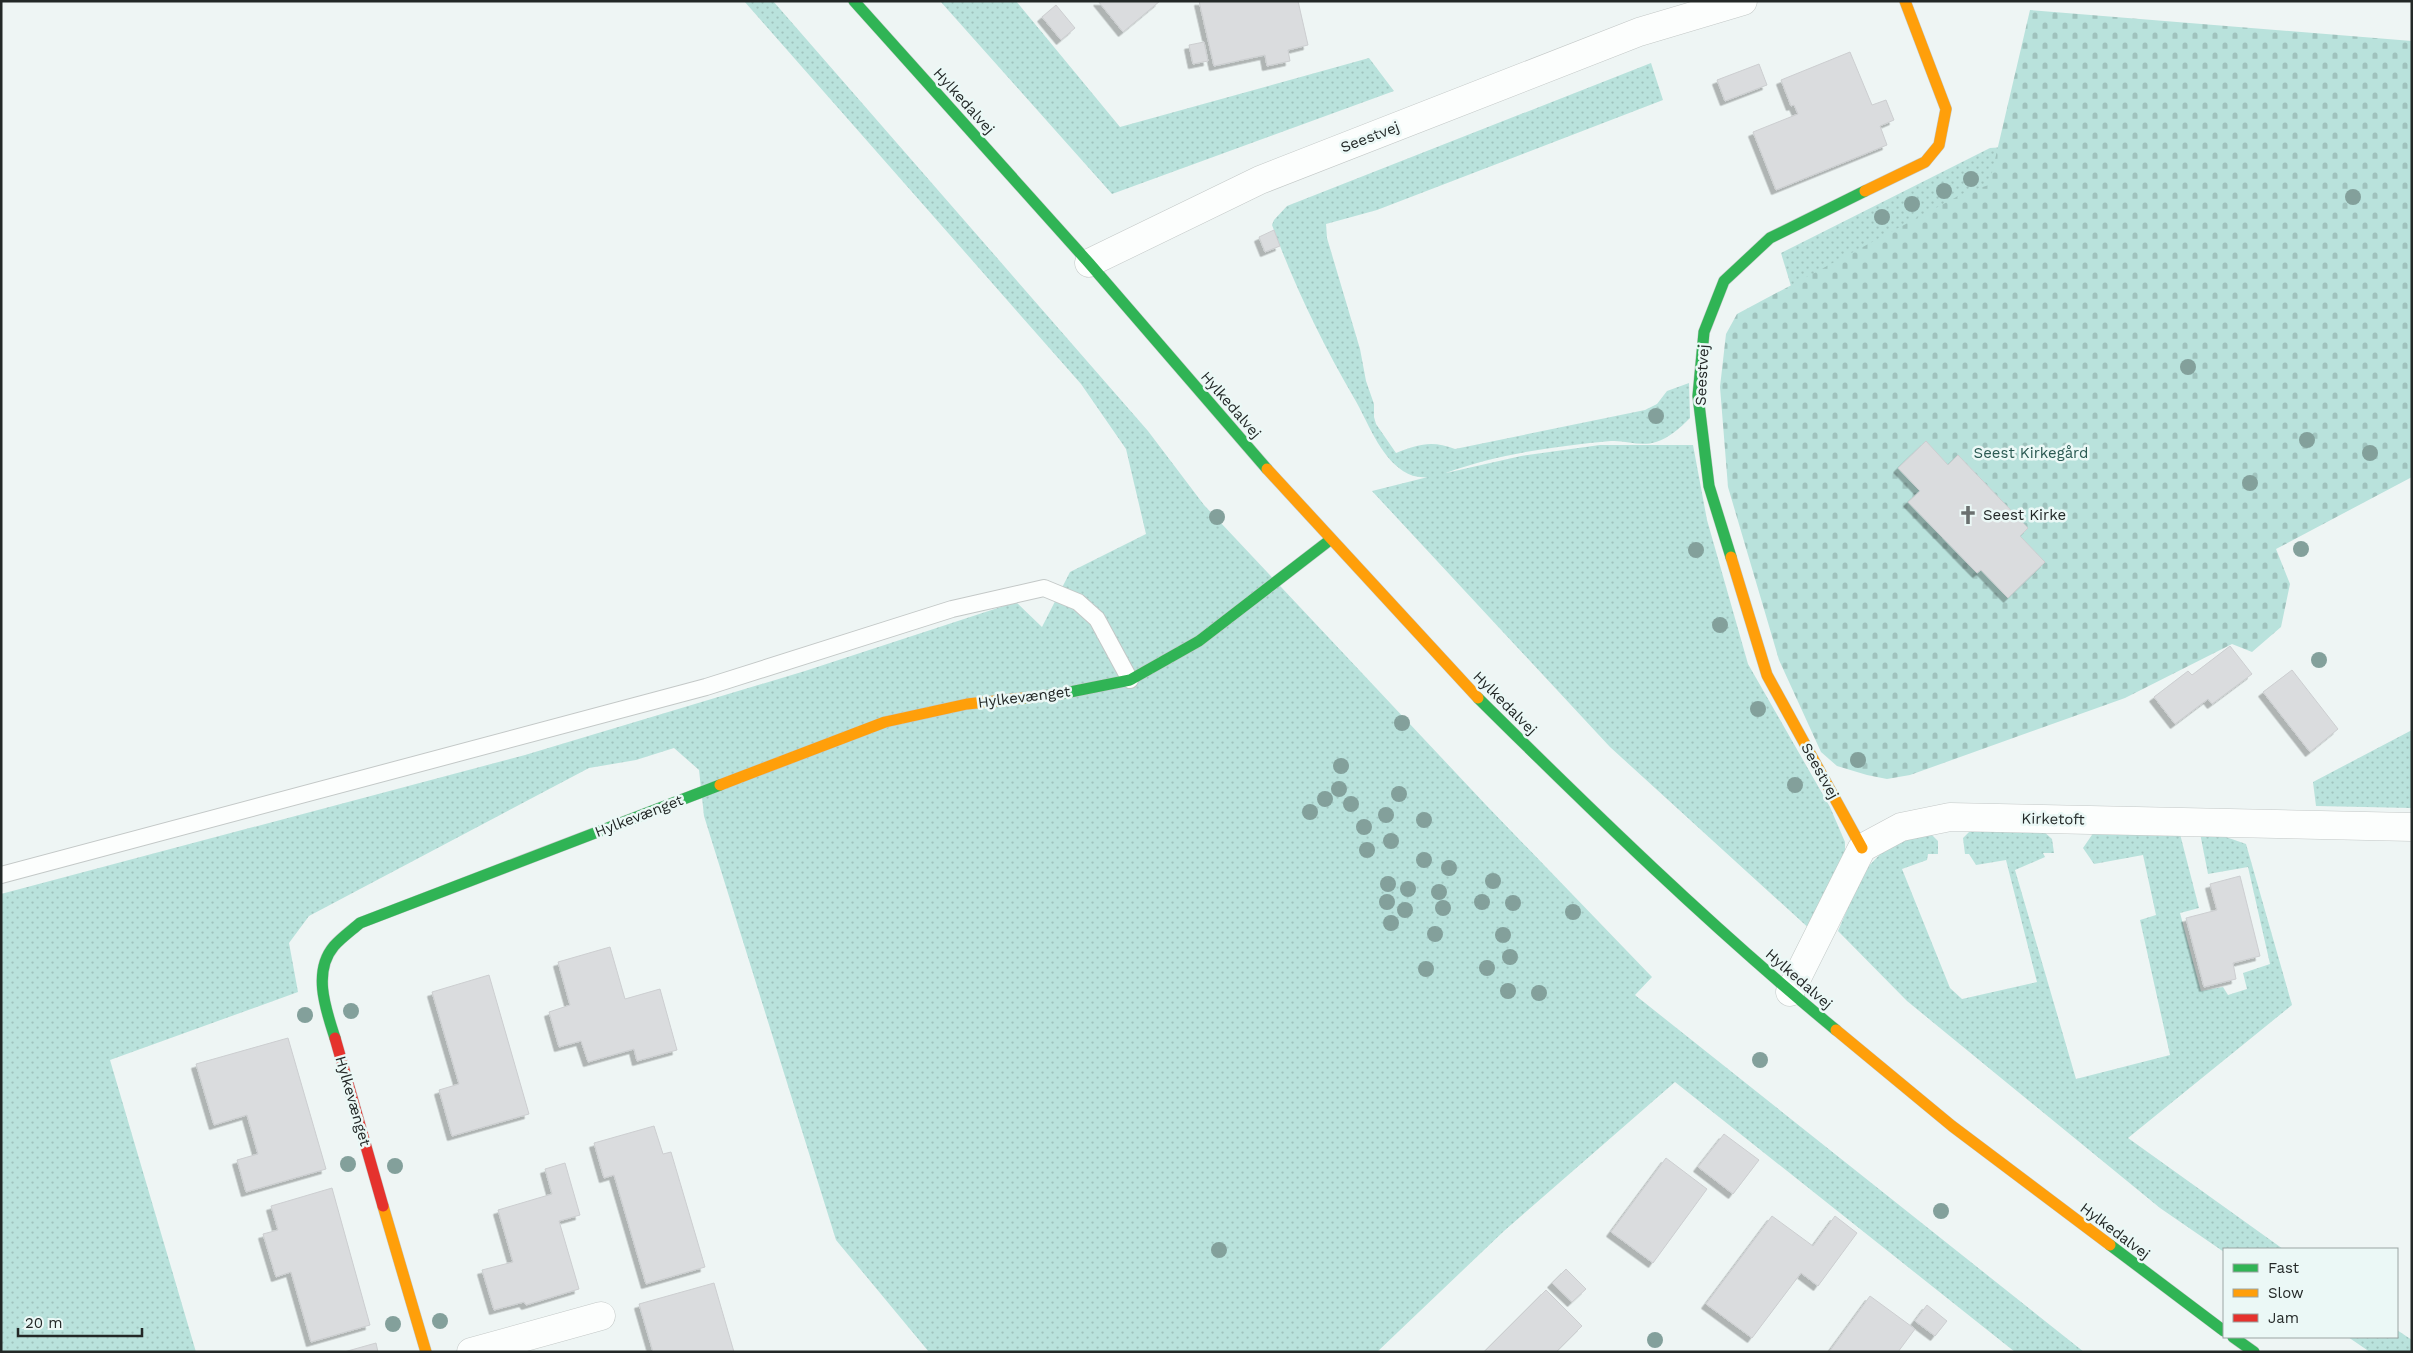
<svg xmlns="http://www.w3.org/2000/svg" width="2413" height="1353" viewBox="0 0 2413 1353" font-family="'Work Sans',sans-serif">
	<style>
		.grass { fill: url(#grass-dots) }
		.cemetery { fill: url(#cemetery-stones) }
		.building { fill: #dadcde; stroke: #ccced0; filter: url(#shadow) }
		.lines { fill: none; stroke-linecap: round; stroke-linejoin: round }
		.lane-casing { stroke: #c3c8c7; stroke-width: 18 }
		.street-casing { stroke: #c3c8c7; stroke-width: 29 }
		.fast-casing { stroke: #c3c8c7; stroke-width: 12 }
		.slow-casing { stroke: #c3c8c7; stroke-width: 12 }
		.jam-casing { stroke: #c3c8c7; stroke-width: 12 }
		.lane { stroke: #fcfefd; stroke-width: 16 }
		.street { stroke: #fcfefd; stroke-width: 28 }
		.fast { stroke: #30b455; stroke-width: 11 }
		.slow { stroke: #ff9f0a; stroke-width: 11 }
		.jam { stroke: #e5322d; stroke-width: 11 }
		.tree { fill: #83a09b }
		.labels { text-anchor: middle; dominant-baseline: central; stroke-width: 5; stroke-linejoin: round; paint-order: stroke }
		.street-label { font-size: 15px; fill: #232827; stroke: #ebf8f6 }
		.park-label { font-size: 15px; fill: #2b5a53; stroke: #ebf8f6 }
		.poi-label { font-size: 15px; fill: #232827; stroke: #ebf8f6; text-anchor: start }
	</style>
	<defs>
		<pattern id="grass-dots" width="8" height="8" patternUnits="userSpaceOnUse" patternTransform="scale(1.25)"><rect width="8" height="8" fill="#b9e2dc"/><path d="M2 2h.1M6 6h.1" fill="none" stroke="#9fc2bd" stroke-width="1.8" stroke-linecap="round"/></pattern>
		<pattern id="cemetery-stones" width="16" height="16" patternUnits="userSpaceOnUse" patternTransform="scale(1.25)"><rect width="16" height="16" fill="#b9e2dc"/><path d="M2 7V4a2 2 0 0 1 4 0v3zM10 15v-3a2 2 0 0 1 4 0v3z" fill="#9fc2bd"/></pattern>
		<filter id="shadow"><feDropShadow dx="-4.5" dy="4.5" stdDeviation="0" flood-color="#0004"/></filter>
	</defs>
	<rect width="100%" height="100%" fill="#eef5f4"/>
	<g class="grass">
		<path d="M 744,1 L 773,1 L 1148,431 L 1204,505 L 1486,805 L 1652,977 L 1635,995 L 2084,1352 L 2015,1352 L 1675,1082 L 1504,1231 L 1377,1352 L 929,1352 L 836,1240 L 704,816 L 699,770 L 674,748 L 636,760 L 589,768 L 309,916 L 289,943 L 298,992 L 110,1060 L 196,1352 L 1,1352 L 1,894 L 525,755 L 805,671 L 1016,602 L 1042,627 L 1070,572 L 1146,534 L 1126,449 L 1081,384 Z"/>
		<path d="M 940,1 L 1016,1 L 1120,127 L 1369,58 L 1394,91 L 1112,194 Z"/>
		<path d="M 1651,63 L 1663,100 L 1377,210 L 1326,224 L 1327,238 L 1360,349 L 1366,381 L 1374,404 L 1374,417 L 1376,424 L 1396,453 C 1419,444 1432,440 1455,449 L 1645,410 L 1657,404 L 1667,391 L 1689,383 L 1690,418 C 1680,428 1669,438 1656,442 C 1641,447 1626,440 1611,441 C 1556,446 1498,454 1446,473 L 1521,456 L 1600,445 L 1693,445 L 1707,520 L 1748,664 L 1830,807 L 1845,842 L 1845,868 L 1813,932 L 1610,747 L 1372,491 L 1428,477 C 1418,478 1411,476 1403,471 C 1379,455 1368,422 1354,398 C 1322,343 1294,285 1272,225 L 1274,220 L 1287,206 Z"/>
		<path d="M 2019,146 L 2055,168 L 1791,286 L 1781,253 L 1990,148 Z"/>
		<path d="M 2412,730 L 2412,808 L 2316,806 L 2313,782 Z"/>
		<path d="M 1974,827 L 2042,830 L 2052,839 L 2054,853 L 2043,853 L 2045,857 L 2015,870 L 2076,1079 L 2170,1055 L 2140,920 L 2156,915 L 2143,855 L 2094,864 L 2083,848 L 2096,829 L 2180,834 L 2199,908 L 2180,913 L 2201,991 L 2223,987 L 2228,995 L 2247,989 L 2243,973 L 2270,964 L 2248,867 L 2208,874 L 2200,833 L 2223,836 L 2246,844 L 2292,1005 L 2128,1138 L 2283,1249 L 2224,1249 L 2224,1252 L 2160,1208 L 1907,1001 L 1838,931 L 1863,872 L 1888,846 L 1929,832 L 1938,841 L 1938,854 L 1928,854 L 1927,860 L 1902,869 L 1950,988 L 1962,999 L 2037,982 L 2006,860 L 1976,865 L 1969,854 L 1965,854 L 1963,838 Z"/>
		<path d="M 2397,1330 L 2412,1340 L 2412,1352 L 2370,1352 L 2348,1337 L 2397,1337 Z"/>
	</g>
	<path class="cemetery" d="M 2030,10 L 2412,41 L 2412,477 L 2276,549 L 2290,584 L 2281,627 L 2252,652 L 2232,644 L 2125,698 L 1910,775 L 1887,779 L 1867,775 L 1837,766 L 1821,752 L 1779,660 L 1728,487 L 1720,387 L 1726,334 L 1737,314 L 1964,193 L 1989,185 Z"/>
	<g class="building">
		<path d="M 1098,1 L 1160,1 L 1123,32 Z"/>
		<path d="M 1199,1 L 1298,1 L 1308,45 L 1288,50 L 1290,61 L 1267,66 L 1265,55 L 1214,66 Z"/>
		<path d="M 1056,5 L 1075,28 L 1061,40 L 1042,17 Z"/>
		<path d="M 1204,42 L 1208,61 L 1193,64 L 1189,45 Z"/>
		<path d="M 1850,52 L 1872,105 L 1886,100 L 1894,120 L 1880,126 L 1887,145 L 1776,190 L 1753,132 L 1798,114 L 1794,105 L 1791,106 L 1781,80 Z"/>
		<path d="M 1759,64 L 1767,85 L 1725,101 L 1717,80 Z"/>
		<path d="M 1274,230 L 1280,246 L 1265,252 L 1259,237 Z"/>
		<path d="M 1926,441 L 1948,465 L 1958,455 L 2028,528 L 2020,536 L 2045,562 L 2008,598 L 1981,570 L 1977,573 L 1908,502 L 1920,491 L 1898,468 Z"/>
		<path d="M 2230,646 L 2252,674 L 2212,704 L 2208,699 L 2175,724 L 2154,697 L 2188,671 L 2192,675 Z"/>
		<path d="M 2292,670 L 2338,729 L 2310,752 L 2263,692 Z"/>
		<path d="M 2240,876 L 2260,956 L 2233,963 L 2236,979 L 2204,987 L 2186,918 L 2217,910 L 2210,884 Z"/>
		<path d="M 610,947 L 625,999 L 660,989 L 677,1050 L 637,1061 L 634,1049 L 588,1062 L 581,1041 L 559,1047 L 549,1012 L 570,1005 L 558,962 Z"/>
		<path d="M 489,975 L 529,1114 L 452,1136 L 439,1090 L 459,1084 L 432,992 Z"/>
		<path d="M 288,1038 L 326,1169 L 246,1192 L 237,1160 L 258,1154 L 247,1115 L 214,1125 L 196,1064 Z"/>
		<path d="M 654,1126 L 663,1154 L 671,1152 L 705,1267 L 646,1284 L 614,1175 L 604,1178 L 594,1143 Z"/>
		<path d="M 1724,1134 L 1759,1160 L 1733,1194 L 1698,1167 Z"/>
		<path d="M 1666,1158 L 1707,1189 L 1653,1263 L 1611,1232 Z"/>
		<path d="M 565,1163 L 580,1215 L 559,1221 L 579,1289 L 526,1305 L 524,1302 L 494,1310 L 482,1270 L 513,1262 L 498,1210 L 552,1194 L 545,1169 Z"/>
		<path d="M 332,1188 L 370,1325 L 311,1342 L 291,1272 L 276,1277 L 263,1234 L 278,1230 L 271,1206 Z"/>
		<path d="M 1772,1216 L 1813,1246 L 1835,1216 L 1857,1233 L 1818,1286 L 1801,1273 L 1752,1338 L 1706,1304 Z"/>
		<path d="M 1566,1269 L 1586,1289 L 1572,1302 L 1552,1283 Z"/>
		<path d="M 714,1283 L 734,1352 L 653,1352 L 639,1304 Z"/>
		<path d="M 1546,1290 L 1582,1326 L 1556,1352 L 1484,1352 Z"/>
		<path d="M 1870,1296 L 1915,1329 L 1898,1352 L 1829,1352 Z"/>
		<path d="M 1927,1305 L 1947,1321 L 1935,1336 L 1915,1321 Z"/>
		<path d="M 376,1343 L 378,1352 L 344,1352 Z"/>
	</g>
	<g class="lines">
		<g class="lane-casing">
			<path id="lane" d="M 1,875 L 706,687 L 952,609 L 1044,588 L 1078,602 L 1097,619 L 1130,680"/>
		</g>
		<g class="street-casing">
			<g id="street">
				<path d="M 1089,263 L 1260,180 L 1639,32 L 1743,1"/>
				<path d="M 1790,992 L 1862,848 L 1901,827 L 1950,817 L 2412,827"/>
				<path d="M 471,1352 L 601,1316"/>
			</g>
		</g>
		<g class="fast-casing">
			<g id="fast">
				<path d="M 854,1 L 1089,263 L 1267,469"/>
				<path d="M 1731,557 L 1709,486 L 1698,396 L 1704,332 L 1724,281 L 1770,238 L 1865,191"/>
				<path d="M 1024,698 L 1060,694 L 1130,680 L 1199,641 L 1330,540"/>
				<path d="M 1478,698 C 1593,812 1710,926 1836,1030"/>
				<path d="M 335,1038 C 326,1010 312,972 334,946 C 341,938 352,930 360,923 L 720,785"/>
				<path d="M 2110,1245 L 2224,1331"/>
				<path d="M 2233,1337 L 2254,1352"/>
			</g>
		</g>
		<g class="slow-casing">
			<g id="slow">
				<path d="M 1865,191 L 1925,162 L 1939,145 L 1946,109 L 1905,1"/>
				<path d="M 1267,469 L 1478,698"/>
				<path d="M 1731,557 L 1767,675 L 1862,848"/>
				<path d="M 720,785 L 885,722 L 967,704 L 1024,698"/>
				<path d="M 1836,1030 L 1952,1126 L 2110,1245"/>
				<path d="M 383,1206 L 426,1352"/>
			</g>
		</g>
		<g class="jam-casing">
			<path id="jam" d="M 335,1038 L 383,1206"/>
		</g>
		<use href="#lane" class="lane"/>
		<use href="#street" class="street"/>
		<use href="#fast" class="fast"/>
		<use href="#slow" class="slow"/>
		<use href="#jam" class="jam"/>
	</g>
	<g class="tree">
		<circle cx="1971" cy="179" r="8"/>
		<circle cx="1944" cy="191" r="8"/>
		<circle cx="2353" cy="197" r="8"/>
		<circle cx="1912" cy="204" r="8"/>
		<circle cx="1882" cy="217" r="8"/>
		<circle cx="2188" cy="367" r="8"/>
		<circle cx="1656" cy="416" r="8"/>
		<circle cx="2307" cy="440" r="8"/>
		<circle cx="2370" cy="453" r="8"/>
		<circle cx="2250" cy="483" r="8"/>
		<circle cx="1217" cy="517" r="8"/>
		<circle cx="2301" cy="549" r="8"/>
		<circle cx="1696" cy="550" r="8"/>
		<circle cx="1720" cy="625" r="8"/>
		<circle cx="2319" cy="660" r="8"/>
		<circle cx="1758" cy="709" r="8"/>
		<circle cx="1402" cy="723" r="8"/>
		<circle cx="1858" cy="760" r="8"/>
		<circle cx="1341" cy="766" r="8"/>
		<circle cx="1795" cy="785" r="8"/>
		<circle cx="1339" cy="789" r="8"/>
		<circle cx="1399" cy="794" r="8"/>
		<circle cx="1325" cy="799" r="8"/>
		<circle cx="1351" cy="804" r="8"/>
		<circle cx="1310" cy="812" r="8"/>
		<circle cx="1386" cy="815" r="8"/>
		<circle cx="1424" cy="820" r="8"/>
		<circle cx="1364" cy="827" r="8"/>
		<circle cx="1391" cy="841" r="8"/>
		<circle cx="1367" cy="850" r="8"/>
		<circle cx="1424" cy="860" r="8"/>
		<circle cx="1449" cy="868" r="8"/>
		<circle cx="1493" cy="881" r="8"/>
		<circle cx="1388" cy="884" r="8"/>
		<circle cx="1408" cy="889" r="8"/>
		<circle cx="1439" cy="892" r="8"/>
		<circle cx="1387" cy="902" r="8"/>
		<circle cx="1482" cy="902" r="8"/>
		<circle cx="1513" cy="903" r="8"/>
		<circle cx="1443" cy="908" r="8"/>
		<circle cx="1405" cy="910" r="8"/>
		<circle cx="1573" cy="912" r="8"/>
		<circle cx="1391" cy="923" r="8"/>
		<circle cx="1435" cy="934" r="8"/>
		<circle cx="1503" cy="935" r="8"/>
		<circle cx="1510" cy="957" r="8"/>
		<circle cx="1487" cy="968" r="8"/>
		<circle cx="1426" cy="969" r="8"/>
		<circle cx="1508" cy="991" r="8"/>
		<circle cx="1539" cy="993" r="8"/>
		<circle cx="351" cy="1011" r="8"/>
		<circle cx="305" cy="1015" r="8"/>
		<circle cx="1760" cy="1060" r="8"/>
		<circle cx="348" cy="1164" r="8"/>
		<circle cx="395" cy="1166" r="8"/>
		<circle cx="1941" cy="1211" r="8"/>
		<circle cx="1219" cy="1250" r="8"/>
		<circle cx="440" cy="1321" r="8"/>
		<circle cx="393" cy="1324" r="8"/>
		<circle cx="1655" cy="1340" r="8"/>
	</g>
	<defs>
		<g id="church-bare" transform="scale(1.5)"><path d="M-1.2-6h2.4v3.5h3.3v2.4h-3.3V6h-2.4V-.1h-3.3v-2.4h3.3Z" fill="#6a706f" stroke="#ebf8f6" stroke-width="2.5" paint-order="stroke"/></g>
	</defs>
	<g fill-rule="evenodd">
		<use href="#church-bare" x="1968" y="515"/>
	</g>
	<g class="labels">
		<g class="street-label">
			<text transform="translate(964 101) rotate(48)">Hylkedalvej</text>
			<text transform="translate(1370 137) rotate(-21)">Seestvej</text>
			<text transform="translate(1702 375) rotate(-87)">Seestvej</text>
			<text transform="translate(1231 405) rotate(49)">Hylkedalvej</text>
			<text transform="translate(1024 697) rotate(-7)">Hylkevænget</text>
			<text transform="translate(1505 703) rotate(45)">Hylkedalvej</text>
			<text transform="translate(1820 771) rotate(61)">Seestvej</text>
			<text transform="translate(639 816) rotate(-21)">Hylkevænget</text>
			<text transform="translate(2053 819) rotate(1)">Kirketoft</text>
			<text transform="translate(1799 979) rotate(41)">Hylkedalvej</text>
			<text transform="translate(353 1101) rotate(74)">Hylkevænget</text>
			<text transform="translate(2115 1231) rotate(37)">Hylkedalvej</text>
		</g>
		<g class="park-label">
			<text x="2031" y="453">Seest Kirkegård</text>
		</g>
		<g class="poi-label">
			<text x="1983" y="515">Seest Kirke</text>
		</g>
	</g>
	<rect width="2413" height="1353" fill="none" stroke="#232827" stroke-width="5"/>
	<rect x="2223" y="1248" width="175" height="90" fill="#ebf8f6" stroke="#9ba5a3"/>
	<rect x="2233" y="1264" width="25" height="8" fill="#30b455" stroke="#9ba5a3"/>
	<text x="2268" y="1273" font-size="15" fill="#232827">Fast</text>
	<rect x="2233" y="1289" width="25" height="8" fill="#ff9f0a" stroke="#9ba5a3"/>
	<text x="2268" y="1298" font-size="15" fill="#232827">Slow</text>
	<rect x="2233" y="1314" width="25" height="8" fill="#e5322d" stroke="#9ba5a3"/>
	<text x="2268" y="1323" font-size="15" fill="#232827">Jam</text>
	<path d="M18 1328v8h124v-8" fill="none" stroke="#232827" stroke-width="2.5"/>
	<text x="25" y="1328" font-size="15" fill="#232827" stroke="#ebf8f6" stroke-width="4" paint-order="stroke">20 m</text>
</svg>
